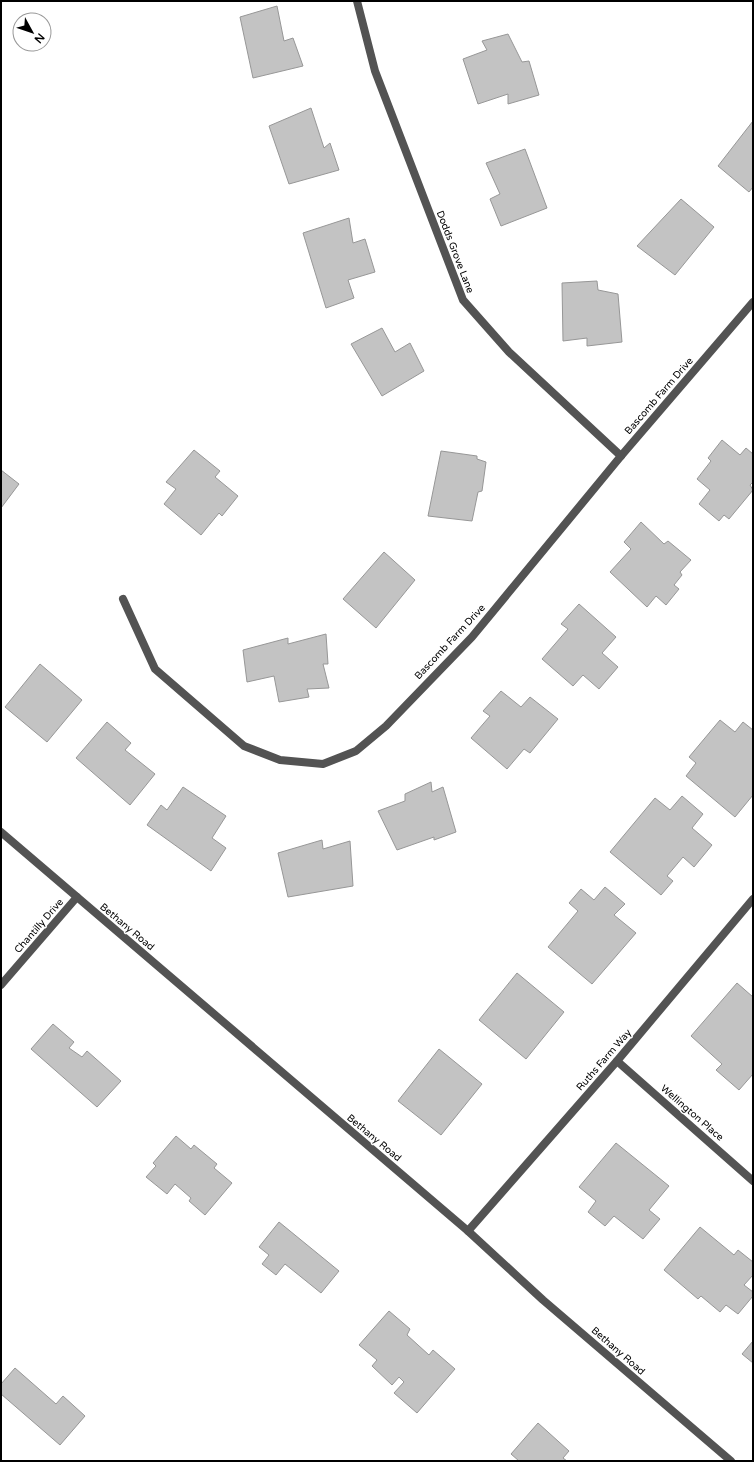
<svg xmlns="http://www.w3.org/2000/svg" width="754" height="1462" viewBox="0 0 754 1462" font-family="'Varela Round',sans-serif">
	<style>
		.building { fill: #c3c3c3; stroke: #979797 }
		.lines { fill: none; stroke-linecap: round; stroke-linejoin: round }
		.street { stroke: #535353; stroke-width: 8 }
		.labels { text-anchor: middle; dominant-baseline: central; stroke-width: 3; stroke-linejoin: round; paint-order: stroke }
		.street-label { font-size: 10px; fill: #000; stroke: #fff }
	</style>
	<rect width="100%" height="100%" fill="#fff"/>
	<g class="building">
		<path d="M 277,6 L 284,41 L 293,38 L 303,66 L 253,78 L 240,17 Z"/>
		<path d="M 508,34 L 522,62 L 529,61 L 539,95 L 508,104 L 508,94 L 478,104 L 463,59 L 487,50 L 482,41 Z"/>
		<path d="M 311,108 L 324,148 L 330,143 L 339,170 L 289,184 L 269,126 Z"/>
		<path d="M 753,121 L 753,187 L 749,192 L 718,166 Z"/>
		<path d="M 525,149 L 547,208 L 501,226 L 490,199 L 500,194 L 486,163 Z"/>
		<path d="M 681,199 L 714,227 L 675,275 L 637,246 Z"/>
		<path d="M 349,218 L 353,243 L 365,239 L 375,272 L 348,280 L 354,298 L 326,308 L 303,233 Z"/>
		<path d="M 597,281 L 598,290 L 618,294 L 622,342 L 587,346 L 587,338 L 563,341 L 562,283 Z"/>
		<path d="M 382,328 L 395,352 L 410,343 L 424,371 L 382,396 L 351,344 Z"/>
		<path d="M 722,440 L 740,455 L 746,448 L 753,454 L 753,482 L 750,485 L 753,490 L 729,519 L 724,515 L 719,521 L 699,504 L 710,490 L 697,479 L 711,461 L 708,458 Z"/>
		<path d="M 194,450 L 220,471 L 215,477 L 238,496 L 222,516 L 219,513 L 201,535 L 164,504 L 176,489 L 166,482 Z"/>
		<path d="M 441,451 L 477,456 L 477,459 L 486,462 L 482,491 L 478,492 L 472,521 L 428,516 Z"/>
		<path d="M 1,470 L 19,484 L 1,508 Z"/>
		<path d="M 641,522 L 664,544 L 668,541 L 691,560 L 680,572 L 682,575 L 674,585 L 679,589 L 666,605 L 656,596 L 647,607 L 610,572 L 631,549 L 624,542 Z"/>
		<path d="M 384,552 L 415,580 L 376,628 L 343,599 Z"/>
		<path d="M 579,604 L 616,637 L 602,653 L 618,667 L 599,689 L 583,675 L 573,686 L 542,659 L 568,629 L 561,624 Z"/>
		<path d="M 326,634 L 328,664 L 323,664 L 329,688 L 307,689 L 309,697 L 279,702 L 274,676 L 247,682 L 243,650 L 288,638 L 288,644 Z"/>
		<path d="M 40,664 L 82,700 L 47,742 L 5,707 Z"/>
		<path d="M 501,691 L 521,707 L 530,697 L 558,719 L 530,753 L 524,749 L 507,769 L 471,738 L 490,716 L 483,711 Z"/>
		<path d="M 720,720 L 735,732 L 743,722 L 753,730 L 753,795 L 735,817 L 686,776 L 696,763 L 689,757 Z"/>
		<path d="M 107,722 L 131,743 L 125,750 L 155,774 L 130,805 L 76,758 Z"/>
		<path d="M 431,782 L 432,792 L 443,787 L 456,832 L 434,840 L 434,837 L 397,850 L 378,811 L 405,801 L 405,794 Z"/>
		<path d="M 183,787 L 226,816 L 212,838 L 226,848 L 211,871 L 147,825 L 161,805 L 167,810 Z"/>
		<path d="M 682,796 L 703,814 L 692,828 L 712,845 L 694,867 L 683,857 L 667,876 L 673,881 L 661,895 L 610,852 L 655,798 L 670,810 Z"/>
		<path d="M 322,840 L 323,849 L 350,841 L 353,886 L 288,897 L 278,853 Z"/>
		<path d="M 605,887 L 625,904 L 614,915 L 636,933 L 592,984 L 548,947 L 578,911 L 569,903 L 581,889 L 594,900 Z"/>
		<path d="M 517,973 L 564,1012 L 526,1059 L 479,1020 Z"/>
		<path d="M 737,983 L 753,997 L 753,1074 L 739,1090 L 716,1070 L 722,1064 L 691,1036 Z"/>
		<path d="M 53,1024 L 74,1042 L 69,1048 L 82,1057 L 87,1051 L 121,1081 L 97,1107 L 31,1049 Z"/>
		<path d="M 439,1049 L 482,1084 L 441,1135 L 398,1101 Z"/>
		<path d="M 176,1136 L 191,1149 L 194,1145 L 217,1164 L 214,1168 L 232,1183 L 205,1215 L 189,1201 L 191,1198 L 175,1184 L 167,1194 L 146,1177 L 156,1166 L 153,1163 Z"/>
		<path d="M 616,1143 L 669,1186 L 649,1210 L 660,1219 L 643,1239 L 614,1216 L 605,1226 L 588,1212 L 596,1201 L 579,1187 Z"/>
		<path d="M 279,1222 L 339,1271 L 321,1293 L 285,1264 L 276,1275 L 262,1264 L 269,1255 L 259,1247 Z"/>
		<path d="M 700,1227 L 734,1255 L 738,1250 L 753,1262 L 753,1275 L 744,1285 L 753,1292 L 753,1296 L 738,1314 L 726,1305 L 720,1312 L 701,1296 L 698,1299 L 664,1270 Z"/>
		<path d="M 389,1311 L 410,1329 L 407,1335 L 429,1355 L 433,1350 L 455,1369 L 417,1413 L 394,1393 L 404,1382 L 399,1377 L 392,1385 L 372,1366 L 377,1360 L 359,1345 Z"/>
		<path d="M 753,1341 L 753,1363 L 742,1354 Z"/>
		<path d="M 15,1368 L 56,1404 L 63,1396 L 85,1416 L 60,1445 L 1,1394 L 1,1384 Z"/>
		<path d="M 538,1423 L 569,1451 L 563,1458 L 567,1461 L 519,1461 L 511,1454 Z"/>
	</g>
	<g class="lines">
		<g class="street">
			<path d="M 357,1 L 375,71 L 463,300 L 509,352 L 621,456"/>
			<path d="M 123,599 L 155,669 L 244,746 L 280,760 L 323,764 L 356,751 L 386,726 L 472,637 L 621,456 L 753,302"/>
			<path d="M 1,832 L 468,1231 L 543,1300 L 731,1461"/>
			<path d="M 1,985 L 77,897"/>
			<path d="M 617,1061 L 753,1181"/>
			<path d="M 468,1231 L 617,1061 L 753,899"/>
		</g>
	</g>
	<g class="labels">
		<g class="street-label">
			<text transform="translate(455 252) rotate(69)">Dodds Grove Lane</text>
			<text transform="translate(659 396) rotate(-49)">Bascomb Farm Drive</text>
			<text transform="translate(450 642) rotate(-47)">Bascomb Farm Drive</text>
			<text transform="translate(39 926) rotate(-49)">Chantilly Drive</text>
			<text transform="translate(127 927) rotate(40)">Bethany Road</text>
			<text transform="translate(604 1060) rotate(-49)">Ruths Farm Way</text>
			<text transform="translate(692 1113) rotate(41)">Wellington Place</text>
			<text transform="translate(374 1138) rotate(40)">Bethany Road</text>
			<text transform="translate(618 1351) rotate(41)">Bethany Road</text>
		</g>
	</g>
	<rect width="754" height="1462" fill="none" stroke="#000000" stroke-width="4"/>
	<g transform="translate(32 32) rotate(130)"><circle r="19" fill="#ffffff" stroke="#999999"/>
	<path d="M0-3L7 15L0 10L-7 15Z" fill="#000000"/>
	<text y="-6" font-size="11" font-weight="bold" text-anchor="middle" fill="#000000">N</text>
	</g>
</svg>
